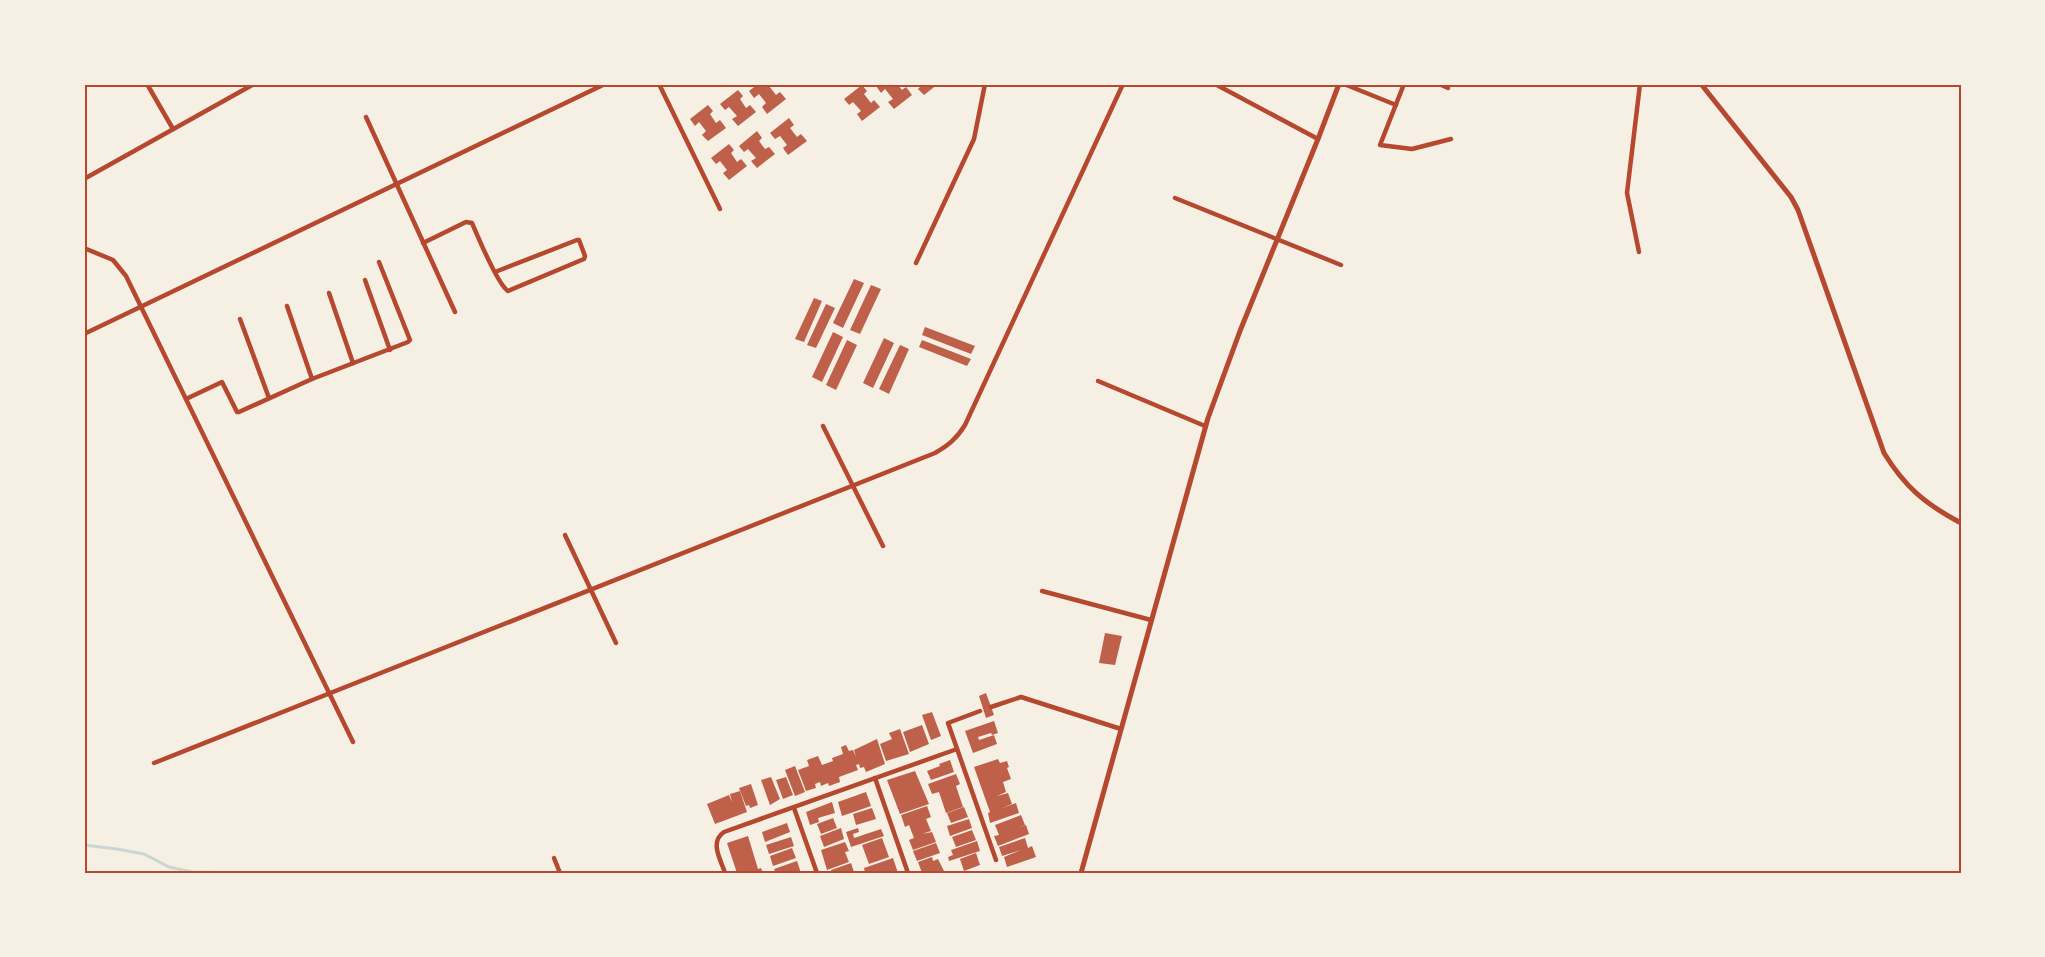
<svg xmlns="http://www.w3.org/2000/svg" width="2045" height="957" viewBox="0 0 2045 957" font-family="'Noto Serif',serif">
	<style>
		.lines { fill: none; stroke-linecap: round; stroke-linejoin: round }
		.stream { stroke: #c9d6d2; stroke-width: 3 }
		.building { fill: #bf614a }
		.minor { stroke: #b5482f; stroke-width: 4.5 }
		.tertiary { stroke: #b5482f; stroke-width: 5 }
		.neatline { fill: none; stroke: #b5482f; stroke-width: 2 }
	</style>
	<rect width="100%" height="100%" fill="#f6efe4"/>
	<g class="lines">
		<path class="stream" d="M 84,845 L 117,849 L 144,854 L 169,867 L 192,872 L 240,873"/>
	</g>
	<g class="building">
		<path d="M 758,84 L 772,84 L 769,86 L 776,95 L 780,92 L 786,99 L 767,114 L 762,107 L 766,103 L 759,94 L 754,98 L 749,91 Z"/>
		<path d="M 879,84 L 897,84 L 902,90 L 906,87 L 912,95 L 894,109 L 888,102 L 893,99 L 885,89 L 881,93 L 876,86 Z"/>
		<path d="M 921,84 L 938,84 L 924,95 L 918,89 L 922,85 Z"/>
		<path d="M 862,85 L 867,91 L 864,94 L 871,103 L 874,100 L 880,107 L 862,121 L 857,114 L 861,111 L 853,102 L 849,105 L 844,99 Z"/>
		<path d="M 738,90 L 743,96 L 740,99 L 746,108 L 750,105 L 756,112 L 738,126 L 732,119 L 737,116 L 729,107 L 725,110 L 720,104 Z"/>
		<path d="M 708,105 L 713,111 L 710,114 L 716,123 L 720,120 L 726,128 L 708,141 L 702,135 L 706,131 L 699,122 L 695,126 L 690,119 Z"/>
		<path d="M 789,118 L 794,125 L 790,128 L 797,137 L 801,134 L 807,141 L 788,155 L 783,148 L 787,145 L 780,136 L 775,139 L 770,133 Z"/>
		<path d="M 757,131 L 762,138 L 759,141 L 765,149 L 769,147 L 775,154 L 757,168 L 751,161 L 756,158 L 748,149 L 744,152 L 739,146 Z"/>
		<path d="M 729,144 L 734,150 L 731,153 L 737,162 L 741,159 L 747,166 L 729,180 L 723,173 L 727,170 L 720,161 L 716,164 L 711,158 Z"/>
		<path d="M 854,279 L 864,283 L 843,328 L 833,323 Z"/>
		<path d="M 871,285 L 881,289 L 860,334 L 850,330 Z"/>
		<path d="M 814,298 L 822,301 L 804,342 L 795,339 Z"/>
		<path d="M 826,304 L 835,308 L 816,348 L 807,345 Z"/>
		<path d="M 925,327 L 975,346 L 971,354 L 922,335 Z"/>
		<path d="M 833,332 L 843,337 L 822,382 L 812,377 Z"/>
		<path d="M 884,338 L 894,343 L 873,388 L 863,383 Z"/>
		<path d="M 847,340 L 857,345 L 836,390 L 826,385 Z"/>
		<path d="M 922,340 L 971,359 L 967,366 L 919,347 Z"/>
		<path d="M 900,345 L 909,349 L 889,394 L 879,389 Z"/>
		<path d="M 1105,633 L 1122,636 L 1115,665 L 1099,663 Z"/>
		<path d="M 986,693 L 994,715 L 986,718 L 979,696 Z"/>
		<path d="M 932,712 L 941,736 L 931,740 L 922,715 Z"/>
		<path d="M 994,721 L 998,733 L 992,735 L 991,733 L 978,737 L 979,740 L 994,735 L 997,744 L 973,753 L 965,731 Z"/>
		<path d="M 922,725 L 929,744 L 910,752 L 903,732 Z"/>
		<path d="M 900,729 L 909,754 L 886,761 L 880,744 L 892,739 L 889,733 Z"/>
		<path d="M 877,739 L 885,764 L 866,772 L 864,767 L 860,768 L 859,764 L 856,765 L 858,770 L 839,777 L 840,782 L 829,786 L 828,783 L 821,786 L 820,782 L 815,784 L 816,788 L 806,791 L 798,770 L 809,766 L 807,760 L 818,756 L 822,765 L 833,761 L 832,758 L 843,754 L 841,747 L 846,745 L 849,751 L 853,750 L 856,757 L 854,750 Z"/>
		<path d="M 998,759 L 1000,763 L 1007,761 L 1009,767 L 1007,768 L 1011,779 L 1003,782 L 1006,792 L 997,796 L 1008,793 L 1012,804 L 1000,809 L 1016,803 L 1019,813 L 990,823 L 988,813 L 990,812 L 974,767 Z"/>
		<path d="M 950,760 L 954,772 L 931,780 L 927,771 L 940,766 L 939,764 Z"/>
		<path d="M 795,766 L 805,792 L 795,796 L 785,770 Z"/>
		<path d="M 915,771 L 929,804 L 900,814 L 887,780 Z"/>
		<path d="M 956,774 L 960,784 L 956,786 L 963,807 L 946,813 L 939,792 L 932,794 L 928,784 Z"/>
		<path d="M 771,777 L 780,799 L 770,805 L 761,780 Z"/>
		<path d="M 786,777 L 793,795 L 783,799 L 776,780 Z"/>
		<path d="M 751,784 L 758,805 L 750,808 L 749,805 L 746,806 L 739,788 Z"/>
		<path d="M 740,791 L 747,812 L 715,824 L 707,804 L 729,795 L 732,802 L 730,794 Z"/>
		<path d="M 866,792 L 871,806 L 842,816 L 838,802 Z"/>
		<path d="M 832,802 L 835,813 L 818,818 L 819,822 L 810,825 L 806,812 Z"/>
		<path d="M 927,806 L 931,817 L 926,819 L 931,831 L 922,834 L 932,832 L 936,842 L 913,850 L 909,840 L 914,838 L 909,825 L 905,827 L 901,815 Z"/>
		<path d="M 964,807 L 968,817 L 951,823 L 947,813 Z"/>
		<path d="M 872,808 L 876,819 L 856,825 L 853,814 Z"/>
		<path d="M 1021,815 L 1025,825 L 1017,828 L 1026,825 L 1029,834 L 998,846 L 994,836 L 999,835 L 995,825 Z"/>
		<path d="M 833,818 L 837,828 L 821,834 L 817,824 Z"/>
		<path d="M 969,819 L 972,828 L 950,836 L 947,826 Z"/>
		<path d="M 787,823 L 790,832 L 765,842 L 762,832 Z"/>
		<path d="M 841,828 L 844,839 L 824,847 L 820,836 Z"/>
		<path d="M 858,828 L 859,832 L 853,834 L 854,838 L 881,829 L 884,836 L 851,847 L 846,832 Z"/>
		<path d="M 972,830 L 976,840 L 956,847 L 952,837 Z"/>
		<path d="M 748,836 L 758,869 L 761,868 L 763,873 L 737,873 L 727,843 Z"/>
		<path d="M 791,837 L 794,846 L 769,854 L 766,845 Z"/>
		<path d="M 882,838 L 889,857 L 869,864 L 862,845 Z"/>
		<path d="M 1025,838 L 1028,848 L 1032,846 L 1036,857 L 1007,867 L 1004,857 L 1021,850 L 1002,856 L 999,847 Z"/>
		<path d="M 977,841 L 980,851 L 949,861 L 948,857 L 953,855 L 951,850 Z"/>
		<path d="M 845,842 L 849,851 L 845,852 L 849,862 L 827,870 L 821,850 Z"/>
		<path d="M 936,843 L 940,853 L 917,861 L 913,851 Z"/>
		<path d="M 792,848 L 796,858 L 773,866 L 770,856 Z"/>
		<path d="M 976,853 L 980,865 L 964,871 L 960,859 Z"/>
		<path d="M 932,857 L 933,861 L 938,859 L 945,873 L 922,873 L 918,862 Z"/>
		<path d="M 893,858 L 898,873 L 865,873 L 864,868 Z"/>
		<path d="M 797,861 L 801,873 L 776,873 L 774,869 Z"/>
		<path d="M 851,863 L 854,872 L 832,873 L 831,870 Z"/>
	</g>
	<g class="lines">
		<g class="minor">
			<path d="M 147,84 L 173,129"/>
			<path d="M 659,84 L 720,209"/>
			<path d="M 1215,84 L 1318,139"/>
			<path d="M 1344,84 L 1396,105"/>
			<path d="M 1404,84 L 1380,145 L 1412,149 L 1451,139"/>
			<path d="M 1439,84 L 1448,88"/>
			<path d="M 366,117 L 455,312"/>
			<path d="M 84,179 L 254,84"/>
			<path d="M 1175,198 L 1341,265"/>
			<path d="M 423,243 L 466,222 L 472,223 C 478,237 498,285 508,291 L 584,259 L 585,256 L 579,240 L 577,240 L 495,272"/>
			<path d="M 84,248 L 113,260 L 126,276 L 353,742"/>
			<path d="M 1639,252 L 1627,193 L 1640,84"/>
			<path d="M 916,263 L 974,139 L 985,84"/>
			<path d="M 365,280 L 390,350"/>
			<path d="M 329,293 L 353,363"/>
			<path d="M 287,306 L 312,379"/>
			<path d="M 240,319 L 269,398"/>
			<path d="M 84,334 L 605,84"/>
			<path d="M 1098,381 L 1205,426"/>
			<path d="M 186,399 L 222,382 L 237,412 L 239,412 L 312,379 L 408,342 L 410,340 L 379,262"/>
			<path d="M 823,426 L 883,546"/>
			<path d="M 565,535 L 616,643"/>
			<path d="M 1042,591 L 1151,620"/>
			<path d="M 991,707 L 1021,697 L 1121,729"/>
			<path d="M 980,711 L 948,723 L 996,860"/>
			<path d="M 154,763 L 935,453 C 949,445 957,438 965,425 L 1123,84"/>
			<path d="M 875,778 L 908,873"/>
			<path d="M 794,808 L 817,873"/>
			<path d="M 554,858 L 560,873"/>
			<path d="M 725,873 C 721,860 709,842 724,832 L 957,749"/>
		</g>
		<g class="tertiary">
			<path d="M 1701,84 L 1791,197 L 1798,210 L 1884,453 C 1905,487 1925,504 1961,523"/>
			<path d="M 1081,873 L 1208,418 L 1240,331 L 1318,139 L 1339,84"/>
		</g>
	</g>
	<rect width="2045" height="957" fill="none" stroke="#f6efe4" stroke-width="171"/>
	<rect x="86" y="86" width="1874" height="786" class="neatline"/>
</svg>
